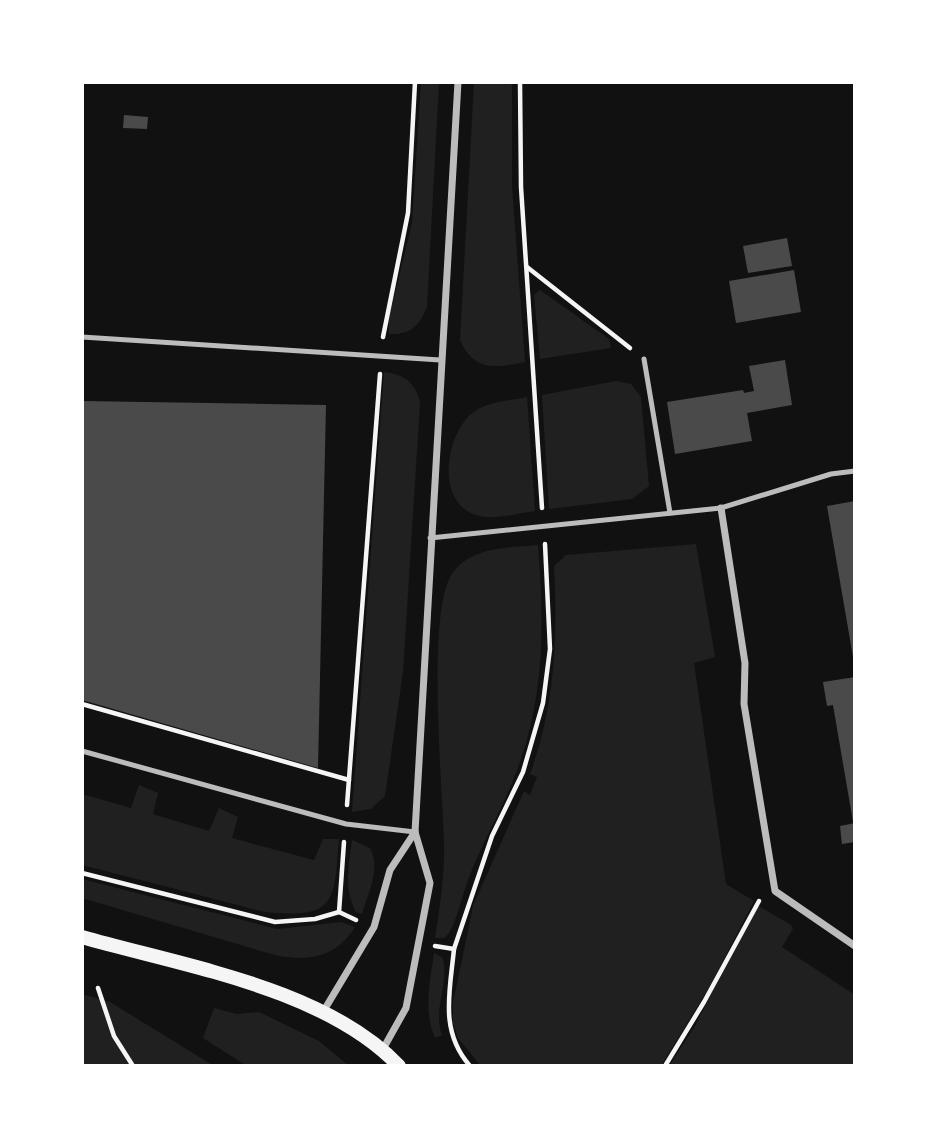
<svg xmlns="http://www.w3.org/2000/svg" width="937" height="1148" viewBox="0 0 937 1148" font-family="'Space Grotesk',sans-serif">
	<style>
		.green { fill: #202020 }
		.building { fill: #4a4a4a }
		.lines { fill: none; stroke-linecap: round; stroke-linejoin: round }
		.path { stroke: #f5f5f5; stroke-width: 4.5 }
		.service { stroke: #bcbcbc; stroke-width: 5 }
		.minor { stroke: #bcbcbc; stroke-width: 7 }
		.secondary { stroke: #f5f5f5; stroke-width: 14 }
	</style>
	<rect width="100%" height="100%" fill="#111"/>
	<g class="green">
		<path d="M 421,82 L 439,82 L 427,307 C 419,326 411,335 389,334 L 389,318 L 412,223 Z"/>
		<path d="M 474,82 L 511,82 L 512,87 L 512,186 L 525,362 C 496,368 474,372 460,340 Z"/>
		<path d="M 540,290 L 609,339 L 611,348 L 540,359 L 534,295 Z"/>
		<path d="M 384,372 C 404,374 416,383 420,403 L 403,672 L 385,796 L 371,809 L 352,812 Z"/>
		<path d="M 616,381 L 631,384 L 641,397 L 649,486 L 632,499 L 549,509 L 542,395 Z"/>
		<path d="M 527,397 L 535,511 C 518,513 493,521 476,515 C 435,502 446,436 471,414 C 486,401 509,401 527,397 Z"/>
		<path d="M 696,544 L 715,657 L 694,663 L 726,884 L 754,901 L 709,988 L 661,1066 L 481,1066 L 458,1038 L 453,1023 L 453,1003 L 473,906 L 524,791 L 530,795 L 537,777 L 530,774 C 555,705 558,639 554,566 L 566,555 Z"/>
		<path d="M 538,545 C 544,621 545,690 520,762 C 506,803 483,840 468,880 C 463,893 454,933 444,938 L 435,938 C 440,906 445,874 444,842 C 443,791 425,604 454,571 C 475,546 509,548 538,545 Z"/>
		<path d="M 139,785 L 158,793 L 153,814 L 209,831 L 219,808 L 238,817 L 232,838 L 314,860 L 323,839 L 339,839 C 334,902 337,919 265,912 L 82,865 L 82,794 L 131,808 Z"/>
		<path d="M 352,840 L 370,848 C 381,870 368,893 362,914 L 356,912 C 343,888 349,865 352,840 Z"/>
		<path d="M 82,879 L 277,929 L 341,922 L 355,927 C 336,957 311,961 278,956 L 82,898 Z"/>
		<path d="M 757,905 L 791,925 L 793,929 L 782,947 L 855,995 L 855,1066 L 669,1066 L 695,1026 Z"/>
		<path d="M 434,953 L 442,957 C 451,979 432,1009 442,1035 L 435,1038 C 423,1010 430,983 434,953 Z"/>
		<path d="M 82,994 L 110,1002 L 214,1066 L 82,1066 Z"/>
		<path d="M 214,1008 L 237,1014 L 259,1012 L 319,1041 L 349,1066 L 247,1066 L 203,1038 Z"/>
	</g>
	<g class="building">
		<path d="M 124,115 L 148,117 L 147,129 L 123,128 Z"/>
		<path d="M 787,238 L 792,266 L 748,273 L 743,246 Z"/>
		<path d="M 794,270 L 801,312 L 736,323 L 729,281 Z"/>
		<path d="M 785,360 L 792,405 L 747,413 L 752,441 L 675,454 L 667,402 L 743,390 L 744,393 L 754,391 L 749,366 Z"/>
		<path d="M 82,401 L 326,405 L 318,768 L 82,700 Z"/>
		<path d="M 855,501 L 855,657 L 853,657 L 827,506 Z"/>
		<path d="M 855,677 L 855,822 L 853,822 L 833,705 L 827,706 L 823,682 Z"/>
		<path d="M 855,823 L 855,842 L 842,844 L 840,826 Z"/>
	</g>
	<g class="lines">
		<g class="path">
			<path d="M 520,82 L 521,187 L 542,508"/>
			<path d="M 527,267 L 630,348"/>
			<path d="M 383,337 L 408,213 L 415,82"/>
			<path d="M 82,704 L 349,780"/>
			<path d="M 347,805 L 380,374"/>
			<path d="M 82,873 L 275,922 L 315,919 L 339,912 L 356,920"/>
			<path d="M 339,912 L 344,842"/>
			<path d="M 435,946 L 454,949 C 450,991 439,1031 470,1066"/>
			<path d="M 454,949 L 492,836 L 523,772 L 543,703 L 550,649 L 545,544"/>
			<path d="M 98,988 L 114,1036 L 133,1066"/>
			<path d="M 665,1066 L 704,1002 L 759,901"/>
		</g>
		<g class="service">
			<path d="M 82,337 L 440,360"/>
			<path d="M 644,359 L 670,513"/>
			<path d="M 430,538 L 721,508 L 831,474 L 855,471"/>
			<path d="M 82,751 L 346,824 L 415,832"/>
		</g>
		<g class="minor">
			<path d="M 721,508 L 745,663 L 744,704 L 775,891 L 855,946"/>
			<path d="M 323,1012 L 374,927 L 390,870 L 415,832"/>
			<path d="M 383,1049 L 406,1008 L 430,883 L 415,832 L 458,82"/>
		</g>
		<path class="secondary" d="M 82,937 C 183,966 325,988 399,1066"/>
	</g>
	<rect width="937" height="1148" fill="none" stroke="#ffffff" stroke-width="168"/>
</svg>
